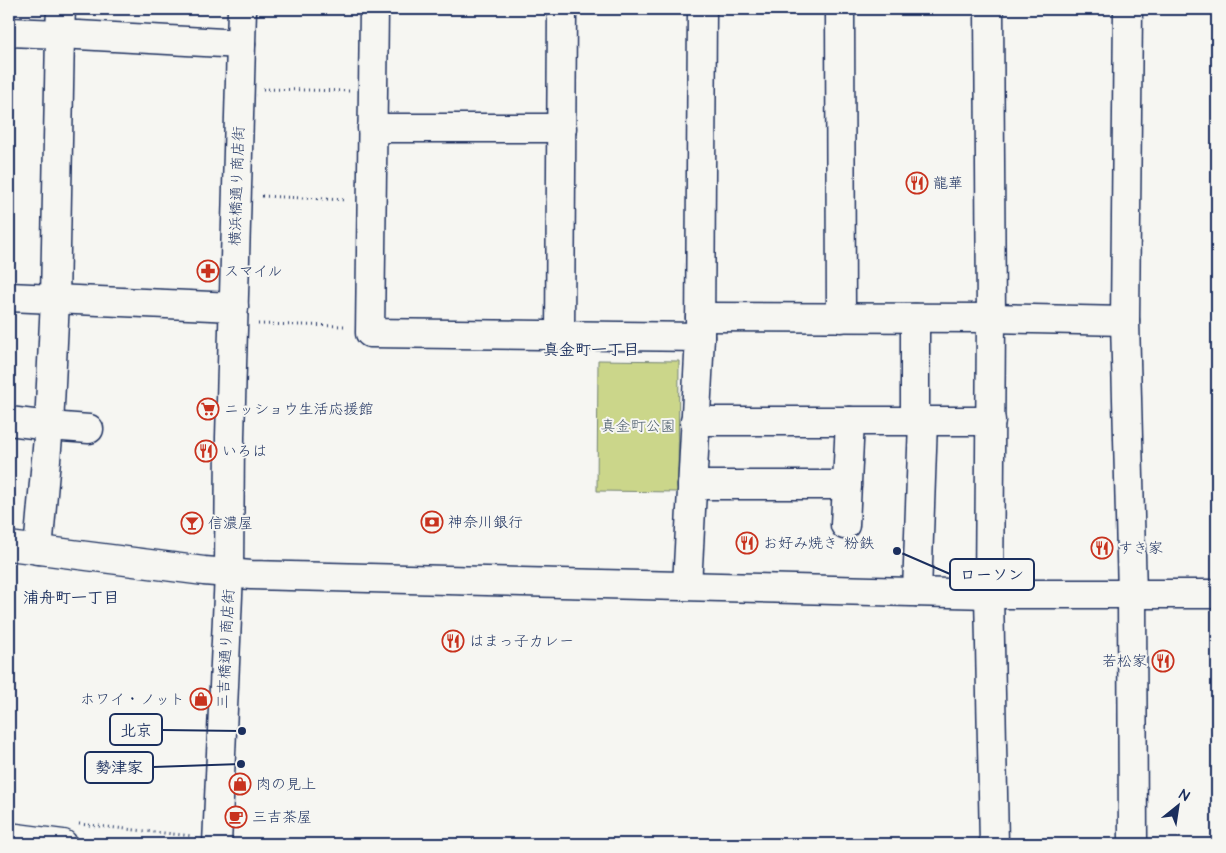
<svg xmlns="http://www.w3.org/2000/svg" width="1226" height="853" viewBox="0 0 1226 853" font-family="'Architects Daughter','Klee One',sans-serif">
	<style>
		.green { fill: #cbd68a; stroke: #738274 }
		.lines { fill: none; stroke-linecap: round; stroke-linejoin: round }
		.minor-casing { stroke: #1b2f5e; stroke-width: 31 }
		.major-casing { stroke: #1b2f5e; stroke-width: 31 }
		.path { stroke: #1b2f5e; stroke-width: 3; stroke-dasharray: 1 4; stroke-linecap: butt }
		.minor { stroke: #f6f6f2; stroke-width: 28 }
		.major { stroke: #f6f6f2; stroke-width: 28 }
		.labels { text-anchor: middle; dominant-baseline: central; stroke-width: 4; stroke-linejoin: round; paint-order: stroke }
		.poi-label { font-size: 15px; fill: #1b2f5e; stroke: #f6f6f2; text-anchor: start }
		.street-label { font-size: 15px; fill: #1b2f5e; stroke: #f6f6f2 }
		.park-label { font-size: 15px; fill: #475969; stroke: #f6f6f2 }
		.neighbourhood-label { font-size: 16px; font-weight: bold; fill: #1b2f5e; stroke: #f6f6f2 }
		.leader { fill: none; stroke: #1b2f5e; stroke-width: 2 }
		.callout-dot { fill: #1b2f5e; stroke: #f6f6f2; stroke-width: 2 }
		.callout { fill: #f6f6f2; stroke: #1b2f5e; stroke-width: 2 }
		.callout-label { font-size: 16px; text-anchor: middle; font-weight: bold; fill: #1b2f5e }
	</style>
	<rect width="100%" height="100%" fill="#f6f6f2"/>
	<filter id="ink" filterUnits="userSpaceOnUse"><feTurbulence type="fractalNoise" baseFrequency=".02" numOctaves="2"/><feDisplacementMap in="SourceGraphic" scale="10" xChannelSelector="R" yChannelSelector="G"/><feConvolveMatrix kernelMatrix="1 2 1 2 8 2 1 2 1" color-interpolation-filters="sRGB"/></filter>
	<g filter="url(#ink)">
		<path class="green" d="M 598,360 L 679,361 L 678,492 L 597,491 Z"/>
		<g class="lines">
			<g class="minor-casing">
				<g id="minor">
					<path d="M 61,9 L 60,34 L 241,44"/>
					<path d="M 374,9 L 370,333 L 700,337"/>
					<path d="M 840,9 L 841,318"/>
					<path d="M 989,9 L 991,318 L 989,594 L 994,844"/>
					<path d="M 1128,9 L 1125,321 L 1132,594 L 1133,844"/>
					<path d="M 9,32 L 60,34 L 55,300 L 49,426 L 38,550"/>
					<path d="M 372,128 L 562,128"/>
					<path d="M 9,297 L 234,307"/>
					<path d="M 700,317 L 991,318 L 1125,321"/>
					<path d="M 560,335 L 562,9"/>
					<path d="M 9,421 L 49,426 L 89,429"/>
					<path d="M 695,421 L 991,421"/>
					<path d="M 915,421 L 915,318"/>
					<path d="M 692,485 L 847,485"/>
					<path d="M 845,525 L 850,421"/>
					<path d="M 687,586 L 700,337 L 702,9"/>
					<path d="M 917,592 L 923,421"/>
					<path d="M 9,837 L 63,844"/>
					<path d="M 217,844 L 229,573 L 230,437 L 242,9"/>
				</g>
			</g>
			<g class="major-casing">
				<path id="major" d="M 9,546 L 204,571 L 251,575 L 989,594 L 1217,594"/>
			</g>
			<g class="path">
				<path d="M 263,89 L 350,91"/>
				<path d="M 262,196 L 346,200"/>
				<path d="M 258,324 L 344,326"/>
				<path d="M 79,824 L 192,836"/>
			</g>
			<use href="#minor" class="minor"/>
			<use href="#major" class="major"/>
		</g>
	</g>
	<defs>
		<g id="restaurant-ring" transform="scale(1.125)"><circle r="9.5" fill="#f6f6f2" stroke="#c8321e" stroke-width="1.5"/><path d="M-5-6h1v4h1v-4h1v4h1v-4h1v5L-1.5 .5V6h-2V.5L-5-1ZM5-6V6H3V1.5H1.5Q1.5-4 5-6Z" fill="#c8321e"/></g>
		<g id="pharmacy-ring" transform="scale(1.125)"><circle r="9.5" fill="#f6f6f2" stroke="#c8321e" stroke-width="1.5"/><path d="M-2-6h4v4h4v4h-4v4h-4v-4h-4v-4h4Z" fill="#c8321e"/></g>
		<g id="supermarket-ring" transform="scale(1.125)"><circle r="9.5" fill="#f6f6f2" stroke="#c8321e" stroke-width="1.5"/><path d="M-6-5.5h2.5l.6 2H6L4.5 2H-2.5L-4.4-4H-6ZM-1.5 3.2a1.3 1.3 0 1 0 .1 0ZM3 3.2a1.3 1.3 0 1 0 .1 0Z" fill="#c8321e"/></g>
		<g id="bank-ring" transform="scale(1.125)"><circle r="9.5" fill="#f6f6f2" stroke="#c8321e" stroke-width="1.5"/><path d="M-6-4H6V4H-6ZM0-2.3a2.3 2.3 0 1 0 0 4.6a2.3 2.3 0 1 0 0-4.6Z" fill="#c8321e"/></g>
		<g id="bar-ring" transform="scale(1.125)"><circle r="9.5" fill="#f6f6f2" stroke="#c8321e" stroke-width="1.5"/><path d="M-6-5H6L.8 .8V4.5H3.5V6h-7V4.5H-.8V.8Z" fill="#c8321e"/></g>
		<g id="shop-ring" transform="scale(1.125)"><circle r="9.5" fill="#f6f6f2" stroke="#c8321e" stroke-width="1.5"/><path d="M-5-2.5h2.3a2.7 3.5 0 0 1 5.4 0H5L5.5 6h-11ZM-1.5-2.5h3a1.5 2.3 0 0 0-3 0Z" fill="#c8321e"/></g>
		<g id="cafe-ring" transform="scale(1.125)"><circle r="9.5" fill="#f6f6f2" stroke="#c8321e" stroke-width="1.5"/><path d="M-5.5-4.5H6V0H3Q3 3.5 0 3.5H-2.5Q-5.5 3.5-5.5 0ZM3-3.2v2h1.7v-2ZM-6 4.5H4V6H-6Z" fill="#c8321e"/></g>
	</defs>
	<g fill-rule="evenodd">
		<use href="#restaurant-ring" x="917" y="183"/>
		<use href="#pharmacy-ring" x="208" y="271"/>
		<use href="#supermarket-ring" x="208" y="409"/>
		<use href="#restaurant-ring" x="206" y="451"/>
		<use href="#bank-ring" x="432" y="522"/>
		<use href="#bar-ring" x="192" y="523"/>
		<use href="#restaurant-ring" x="747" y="543"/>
		<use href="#restaurant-ring" x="1102" y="548"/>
		<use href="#restaurant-ring" x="453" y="641"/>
		<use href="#restaurant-ring" x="1163" y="661"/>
		<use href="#shop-ring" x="201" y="699"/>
		<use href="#shop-ring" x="240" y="784"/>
		<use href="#cafe-ring" x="236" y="817"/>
	</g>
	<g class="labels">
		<g class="poi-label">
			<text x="933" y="183">龍華</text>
			<text x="224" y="271">スマイル</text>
			<text x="224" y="409">ニッショウ生活応援館</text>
			<text x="222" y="451">いろは</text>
			<text x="448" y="522">神奈川銀行</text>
			<text x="208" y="523">信濃屋</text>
			<text x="763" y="543">お好み焼き 粉鉄</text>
			<text x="1118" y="548">すき家</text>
			<text x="469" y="641">はまっ子カレー</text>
			<text x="1147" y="661" text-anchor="end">若松家</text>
			<text x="185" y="699" text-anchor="end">ホワイ・ノット</text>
			<text x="256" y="784">肉の見上</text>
			<text x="252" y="817">三吉茶屋</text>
		</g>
		<g class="street-label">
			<text transform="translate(237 186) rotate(-88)">横浜橋通り商店街</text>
			<text transform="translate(226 649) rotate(-87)">三吉橋通り商店街</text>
		</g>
		<g class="park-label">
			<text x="638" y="426">真金町公園</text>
		</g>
		<g class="neighbourhood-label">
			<text x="591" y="350">真金町一丁目</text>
			<text x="71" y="598">浦舟町一丁目</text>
		</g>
	</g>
	<path class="leader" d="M897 551L950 574M242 731L162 730M241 764L153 767"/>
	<g class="callout-dot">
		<circle cx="897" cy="551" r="5"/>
		<circle cx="242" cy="731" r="5"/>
		<circle cx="241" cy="764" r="5"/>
	</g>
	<g class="callout">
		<rect x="950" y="559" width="84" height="31" rx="5"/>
		<rect x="110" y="714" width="52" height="31" rx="5"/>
		<rect x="85" y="752" width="68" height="31" rx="5"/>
	</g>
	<g class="callout-label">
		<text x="992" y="580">ローソン</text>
		<text x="136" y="736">北京</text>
		<text x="119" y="773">勢津家</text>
	</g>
	<rect width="1226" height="853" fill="none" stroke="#f6f6f2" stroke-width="30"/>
	<rect x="15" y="15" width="1196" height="823" fill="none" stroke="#1b2f5e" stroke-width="2" filter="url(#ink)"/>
	<g transform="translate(1178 806) rotate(30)" stroke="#f6f6f2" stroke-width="4" paint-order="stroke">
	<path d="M0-4L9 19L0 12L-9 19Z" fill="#1b2f5e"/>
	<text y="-8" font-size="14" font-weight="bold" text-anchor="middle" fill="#1b2f5e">N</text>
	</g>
</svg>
